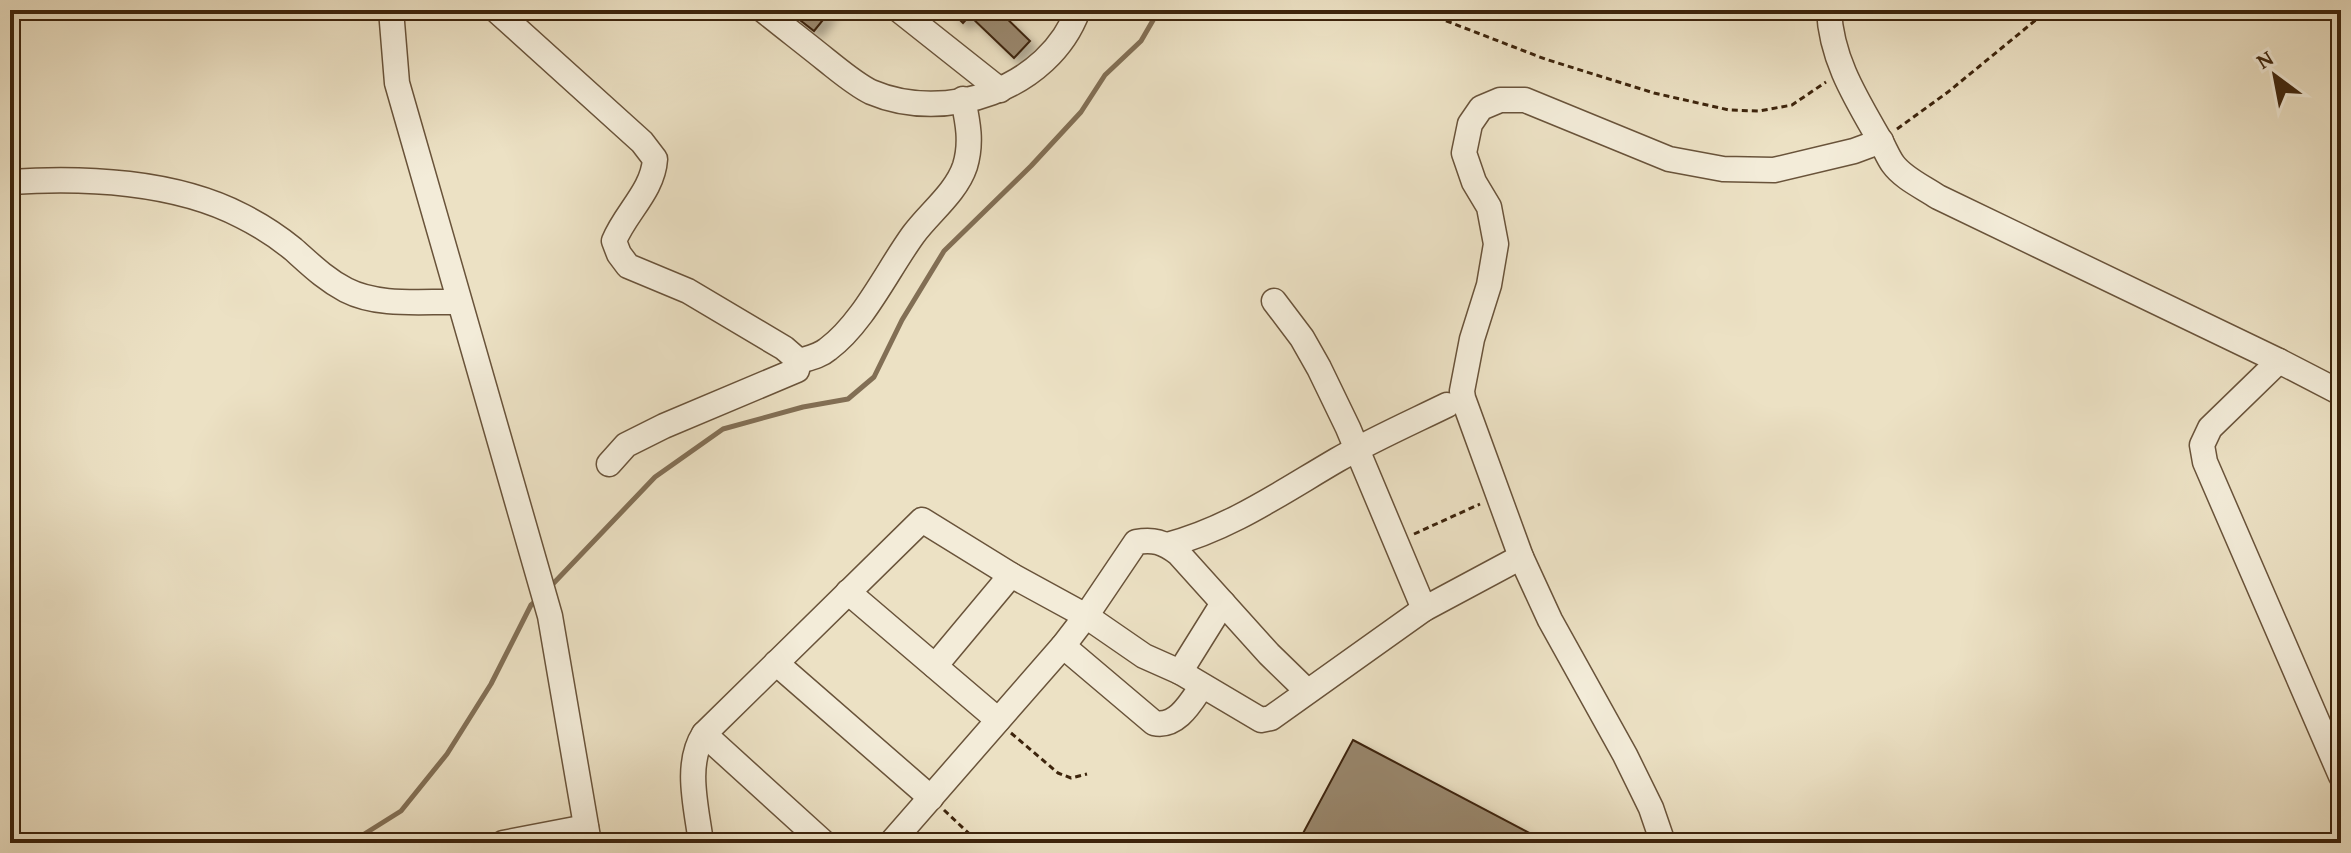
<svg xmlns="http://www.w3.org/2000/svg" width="2351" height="853" viewBox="0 0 2351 853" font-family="'Gentium Book Plus',serif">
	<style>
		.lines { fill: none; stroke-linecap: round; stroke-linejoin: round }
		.stream { stroke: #826f55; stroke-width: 5 }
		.building { fill: #98866c; stroke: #3d240c; stroke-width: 2; filter: url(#shadow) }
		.minor-casing { stroke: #69533a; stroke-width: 27 }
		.path { stroke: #3d240c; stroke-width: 3; stroke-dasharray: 6 4; stroke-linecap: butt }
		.minor { stroke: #f3ecd9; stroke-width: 24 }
	</style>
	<defs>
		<filter id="shadow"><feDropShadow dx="7" dy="7" stdDeviation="4" flood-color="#0004"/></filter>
	</defs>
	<rect width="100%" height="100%" fill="#ece1c4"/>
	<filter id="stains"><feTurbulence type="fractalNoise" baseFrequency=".0025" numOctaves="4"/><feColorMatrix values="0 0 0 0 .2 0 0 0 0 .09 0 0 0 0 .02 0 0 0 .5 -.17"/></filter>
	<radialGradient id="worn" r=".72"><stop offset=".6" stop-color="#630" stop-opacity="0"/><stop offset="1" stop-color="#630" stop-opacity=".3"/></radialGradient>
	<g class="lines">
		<g class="stream">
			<path d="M 550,587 L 655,477 L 723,429 L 803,407 L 848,399 L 874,377 L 902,320 L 944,251 L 1031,166 L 1081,112 L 1105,75 L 1141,41 L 1159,10"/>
			<path d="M 350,843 L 401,811 L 447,754 L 491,684 L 531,605 L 537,600"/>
		</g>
	</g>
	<g class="building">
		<path d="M 787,10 L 820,10 L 824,14 L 827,10 L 831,10 L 814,31 Z"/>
		<path d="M 950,10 L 975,10 L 963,23 Z"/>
		<path d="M 975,10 L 998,10 L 1030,41 L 1014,58 L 970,16 Z"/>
		<path d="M 1353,740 L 1535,836 L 1531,843 L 1312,843 L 1301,837 Z"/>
	</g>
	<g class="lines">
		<g class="minor-casing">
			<g id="minor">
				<path d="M 391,10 L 397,83 L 550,616 L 589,843"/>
				<path d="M 496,10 L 642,142 L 655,159 C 653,191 625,213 614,241 L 619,254 L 628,266 L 688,291 L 784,348 L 799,361 L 797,370 L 664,426 L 626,445 L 609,464"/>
				<path d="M 763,10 C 784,27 805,43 826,60 C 840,71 855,84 871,92 C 946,124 1049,89 1078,10"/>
				<path d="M 899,10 L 1000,90"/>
				<path d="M 1829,10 C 1831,60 1857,100 1881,142 C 1885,149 1888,157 1893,164 C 1903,178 1923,187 1938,197 L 2279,361 L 2341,393"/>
				<path d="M 10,182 C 84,177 175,181 242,216 C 260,225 277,236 293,249 C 310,264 325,279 346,290 C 379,307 423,301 459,302"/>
				<path d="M 1274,301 L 1302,338 L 1319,368 L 1348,428 L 1424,609"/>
				<path d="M 799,361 C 809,358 820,356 828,349 C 863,323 887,271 913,235 C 929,213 956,193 965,166 C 972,143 968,123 963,99"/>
				<path d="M 2279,361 L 2210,428 L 2202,445 L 2205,462 L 2341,776"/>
				<path d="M 1167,545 C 1229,529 1282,492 1337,460 C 1372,440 1410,423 1447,405"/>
				<path d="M 848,592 L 998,720"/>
				<path d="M 1063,646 L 1154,723 C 1177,728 1191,702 1202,686"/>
				<path d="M 776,663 L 931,798"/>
				<path d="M 935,666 L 1011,575"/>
				<path d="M 1180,672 L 1223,603"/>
				<path d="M 704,734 L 824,843"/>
				<path d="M 503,843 L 586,827"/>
				<path d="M 701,843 C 697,809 684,765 704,734 L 922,520 L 1011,575 L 1086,616 L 1144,656 L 1180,672 L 1261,720 L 1271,718 L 1424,609 L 1521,557"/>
				<path d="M 891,843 L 1063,646 L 1086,616 L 1136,542 C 1154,539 1163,542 1178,553 L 1269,654 L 1307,691"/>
				<path d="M 1663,843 L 1651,808 L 1625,755 L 1550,620 L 1521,557 L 1463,398 L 1462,391 L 1472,339 L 1489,285 L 1496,244 L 1489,207 L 1474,182 L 1464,153 L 1470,124 L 1481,108 L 1500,100 L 1525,100 L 1669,159 L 1723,169 L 1774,170 L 1854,151 L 1881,141"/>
			</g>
		</g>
		<g class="path">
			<path d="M 1418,10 L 1545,59 L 1654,93 L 1729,110 L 1759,111 L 1792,105 L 1826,82"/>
			<path d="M 1897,129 L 1948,92 L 2048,10"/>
			<path d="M 1414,534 L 1480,504"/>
			<path d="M 1011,733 L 1058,773 L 1071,778 L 1087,774"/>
			<path d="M 944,810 L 979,843"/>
		</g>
		<use href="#minor" class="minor"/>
	</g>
	<rect width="2351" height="853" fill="none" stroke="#ece1c4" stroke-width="40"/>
	<rect x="12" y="12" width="2327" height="829" fill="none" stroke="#3d240c" stroke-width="4"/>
	<rect x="20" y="20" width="2311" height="813" fill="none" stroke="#3d240c" stroke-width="2"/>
	<g transform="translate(2275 76) rotate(328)" stroke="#f3ecd9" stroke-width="6" paint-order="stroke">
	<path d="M0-6L14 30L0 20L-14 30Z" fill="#3d240c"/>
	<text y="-12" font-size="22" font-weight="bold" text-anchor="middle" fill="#3d240c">N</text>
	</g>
	<rect width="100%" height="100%" filter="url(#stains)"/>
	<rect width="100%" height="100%" fill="url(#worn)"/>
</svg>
